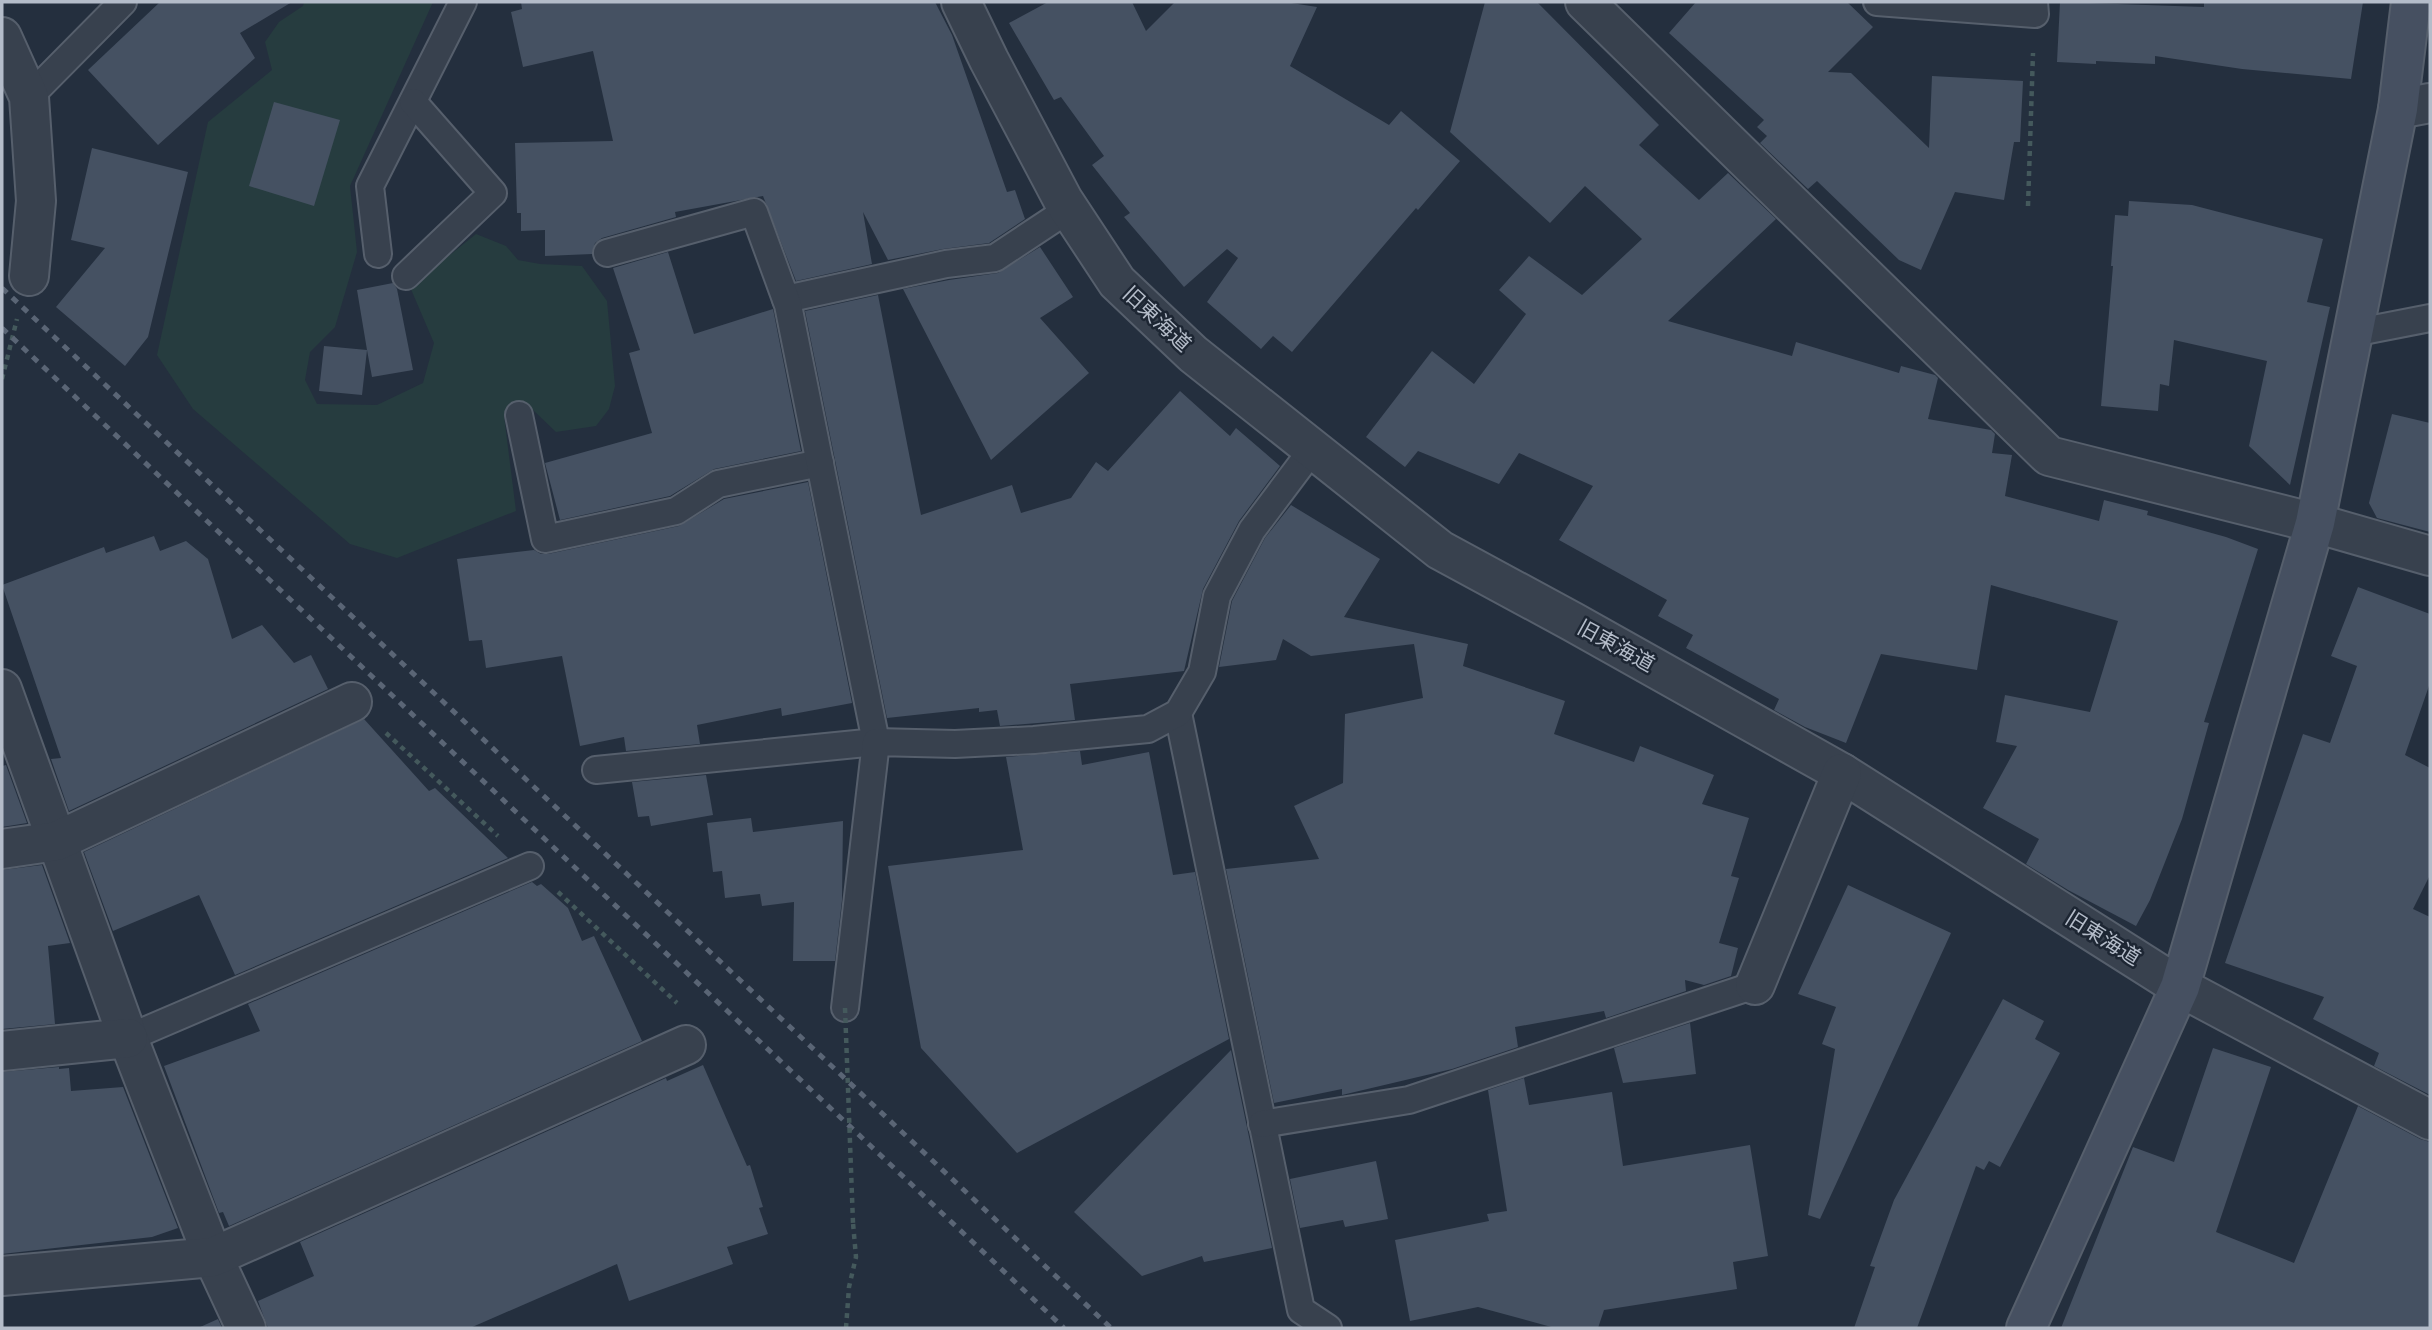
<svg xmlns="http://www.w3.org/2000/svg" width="2432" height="1330" viewBox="0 0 2432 1330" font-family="'Roboto Condensed','Noto Sans JP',sans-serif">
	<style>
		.green { fill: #263c3f }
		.building { fill: #455162 }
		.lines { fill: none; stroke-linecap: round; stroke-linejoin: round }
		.lane-casing { stroke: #565f6c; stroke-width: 30 }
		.street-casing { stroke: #565f6c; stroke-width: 42 }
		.secondary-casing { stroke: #565f6c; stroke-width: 42 }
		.path { stroke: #44595c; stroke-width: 4.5; stroke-dasharray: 5 5; stroke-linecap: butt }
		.lane { stroke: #38414e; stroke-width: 26 }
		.street { stroke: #38414e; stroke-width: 38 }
		.secondary { stroke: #465061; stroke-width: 38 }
		.rail { stroke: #5a6575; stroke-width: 5; stroke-dasharray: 7 7; stroke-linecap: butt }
		.path-bridge { stroke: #44595c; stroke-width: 4.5; stroke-dasharray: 5 5; stroke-linecap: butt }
		.labels { text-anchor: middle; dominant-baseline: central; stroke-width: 5; stroke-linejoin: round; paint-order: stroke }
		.street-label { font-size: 21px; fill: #b4bcc9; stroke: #1d2633 }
	</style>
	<rect width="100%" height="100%" fill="#242f3e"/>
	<path class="green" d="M 304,2 L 433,2 L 350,186 L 357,252 L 335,327 L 310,352 L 305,380 L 317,404 L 377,405 L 423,383 L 434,343 L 410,287 L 476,234 L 506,246 L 518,260 L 540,264 L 582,266 L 607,301 L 615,386 L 609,409 L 596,426 L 556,432 L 532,409 L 504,416 L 516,511 L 397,558 L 350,544 L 193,409 L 157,355 L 208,122 L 272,70 L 265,42 L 279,22 L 303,6 Z"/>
	<g class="building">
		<path d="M 160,2 L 292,2 L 240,33 L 255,58 L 158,145 L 88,70 Z"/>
		<path d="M 521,2 L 935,2 L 952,35 L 1007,192 L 1015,190 L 1025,219 L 989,243 L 943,249 L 888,260 L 863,212 L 872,264 L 796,281 L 763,196 L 675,212 L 676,217 L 602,238 L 595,243 L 592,254 L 545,256 L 545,230 L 521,231 L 521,213 L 517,213 L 515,143 L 613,141 L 593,51 L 523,67 L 511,12 L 522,9 Z"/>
		<path d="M 1048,2 L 1132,2 L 1146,31 L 1175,2 L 1285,2 L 1317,7 L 1290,66 L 1389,125 L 1401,111 L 1460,161 L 1418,210 L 1416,208 L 1292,352 L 1273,336 L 1261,349 L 1207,302 L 1238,258 L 1227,249 L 1184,287 L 1124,217 L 1130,213 L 1092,165 L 1104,156 L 1061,97 L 1054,100 L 1009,23 Z"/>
		<path d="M 1485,2 L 1537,2 L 1659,125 L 1639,145 L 1699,200 L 1728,173 L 1776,219 L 1668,321 L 1792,356 L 1796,342 L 1899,373 L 1901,366 L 1935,375 L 1938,378 L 1928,419 L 1991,430 L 1995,434 L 1992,453 L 2012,455 L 2005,496 L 2099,521 L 2104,500 L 2148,511 L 2147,515 L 2226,537 L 2258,549 L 2204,722 L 2209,723 L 2182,819 L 2150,900 L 2136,926 L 2068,890 L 2026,864 L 2039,839 L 1983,808 L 2017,746 L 1996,742 L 2005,695 L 2090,712 L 2118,621 L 1991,585 L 1977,670 L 1881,654 L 1846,743 L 1805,727 L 1774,710 L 1779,699 L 1686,648 L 1693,635 L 1658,616 L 1667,600 L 1559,540 L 1593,486 L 1519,453 L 1499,484 L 1418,451 L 1405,467 L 1366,437 L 1432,351 L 1474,384 L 1526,314 L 1499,290 L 1529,256 L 1582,295 L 1642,239 L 1585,186 L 1550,223 L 1450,132 Z"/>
		<path d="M 1696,2 L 1847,2 L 1873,27 L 1828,72 L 1851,73 L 1929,148 L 1932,76 L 2023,81 L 2020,142 L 2014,142 L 2004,200 L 1955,192 L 1921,270 L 1899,260 L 1817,181 L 1808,189 L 1760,143 L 1767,136 L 1757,127 L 1764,120 L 1669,33 Z"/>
		<path d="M 2060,2 L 2204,7 L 2204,2 L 2363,2 L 2351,79 L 2242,69 L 2155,56 L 2155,64 L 2096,61 L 2096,64 L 2057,62 Z"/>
		<path d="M 274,102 L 340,120 L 314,206 L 249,186 Z"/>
		<path d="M 92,148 L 188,172 L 148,337 L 125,366 L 56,307 L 105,248 L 71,240 Z"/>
		<path d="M 2129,201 L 2192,205 L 2323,239 L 2307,302 L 2330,307 L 2290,485 L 2249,446 L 2267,361 L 2174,340 L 2169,386 L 2160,384 L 2158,411 L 2101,406 L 2113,266 L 2111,266 L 2115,215 L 2128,216 Z"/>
		<path d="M 1040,247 L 1073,297 L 1040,318 L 1089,373 L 991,460 L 903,289 L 949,280 L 998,273 Z"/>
		<path d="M 668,252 L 694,334 L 773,309 L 801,451 L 714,469 L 670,496 L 560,520 L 545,463 L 652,433 L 629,353 L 640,350 L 613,268 Z"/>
		<path d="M 393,283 L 397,289 L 413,370 L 372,377 L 367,350 L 362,395 L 319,391 L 324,346 L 367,350 L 357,290 Z"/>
		<path d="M 878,295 L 921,515 L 1012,485 L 1021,513 L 1071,498 L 1096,462 L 1108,471 L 1180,391 L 1230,436 L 1236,428 L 1280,466 L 1239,521 L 1203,589 L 1184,671 L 1070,684 L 1075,720 L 1000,726 L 997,710 L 979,712 L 979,708 L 887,718 L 805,311 Z"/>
		<path d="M 2392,414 L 2430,423 L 2430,532 L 2377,518 L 2369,503 Z"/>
		<path d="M 808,482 L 852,703 L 782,716 L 781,708 L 697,725 L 700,744 L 626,751 L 624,737 L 580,746 L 562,656 L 486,668 L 482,640 L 469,641 L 457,559 L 534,550 L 541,554 L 548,554 L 679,526 L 724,499 Z"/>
		<path d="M 1291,505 L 1380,559 L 1344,617 L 1468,644 L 1463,666 L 1565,701 L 1554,734 L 1634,762 L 1640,746 L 1714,775 L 1702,804 L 1749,818 L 1731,876 L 1739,878 L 1719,943 L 1738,948 L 1731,976 L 1704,985 L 1685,980 L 1686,991 L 1606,1018 L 1604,1011 L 1515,1027 L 1518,1047 L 1452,1069 L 1342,1095 L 1342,1089 L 1274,1103 L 1226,869 L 1319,859 L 1294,806 L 1343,783 L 1345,714 L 1423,698 L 1414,644 L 1311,656 L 1283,639 L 1276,660 L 1219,667 L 1232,601 L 1265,538 Z"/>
		<path d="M 154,536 L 160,551 L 186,541 L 208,559 L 232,639 L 262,625 L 294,663 L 311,655 L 328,689 L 69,811 L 51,759 L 61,758 L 2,585 L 104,547 L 106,553 Z"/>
		<path d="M 2358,587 L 2430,614 L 2430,683 L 2405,755 L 2430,768 L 2430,875 L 2413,909 L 2430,917 L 2430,1095 L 2374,1066 L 2379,1053 L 2313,1019 L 2324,997 L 2225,963 L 2303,734 L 2330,743 L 2357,666 L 2331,656 Z"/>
		<path d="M 364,719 L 429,791 L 435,788 L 508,858 L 235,975 L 199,895 L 113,931 L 84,852 Z"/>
		<path d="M 1080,751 L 1082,765 L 1149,752 L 1173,875 L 1195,872 L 1229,1039 L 1017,1153 L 921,1048 L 888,866 L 1023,850 L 1006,757 Z"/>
		<path d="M 6,765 L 27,823 L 2,827 L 2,766 Z"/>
		<path d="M 706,775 L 713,815 L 651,826 L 649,816 L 638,817 L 632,782 Z"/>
		<path d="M 751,818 L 753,832 L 843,821 L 842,900 L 835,961 L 793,961 L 794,902 L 762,906 L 760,894 L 725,898 L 722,871 L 713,872 L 707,823 Z"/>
		<path d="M 42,865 L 70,943 L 48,946 L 55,1024 L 2,1029 L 2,870 Z"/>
		<path d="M 532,882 L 537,886 L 541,884 L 568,908 L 582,941 L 594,936 L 642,1041 L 229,1226 L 223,1212 L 219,1213 L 164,1066 L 260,1031 L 248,1004 Z"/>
		<path d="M 1848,885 L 1951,933 L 1820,1219 L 1808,1215 L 1835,1049 L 1822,1044 L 1836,1007 L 1798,994 Z"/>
		<path d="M 2003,999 L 2044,1021 L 2035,1039 L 2060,1053 L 2000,1167 L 1989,1161 L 1984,1170 L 1976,1166 L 1917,1328 L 1854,1328 L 1875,1267 L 1870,1266 L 1894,1200 Z"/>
		<path d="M 1690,1023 L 1696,1074 L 1623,1083 L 1614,1048 Z"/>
		<path d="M 2213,1048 L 2271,1067 L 2216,1232 L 2294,1263 L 2358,1106 L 2420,1139 L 2430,1142 L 2430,1328 L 2061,1328 L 2133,1147 L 2174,1162 Z"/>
		<path d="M 1231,1050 L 1272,1248 L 1204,1262 L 1202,1256 L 1142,1276 L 1074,1212 Z"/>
		<path d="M 703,1065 L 747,1166 L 750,1165 L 763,1207 L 759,1208 L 768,1234 L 727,1247 L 733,1264 L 629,1301 L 617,1264 L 470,1328 L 268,1328 L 258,1301 L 314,1276 L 300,1242 L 666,1078 L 667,1081 Z"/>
		<path d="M 59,1067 L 59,1069 L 69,1068 L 71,1091 L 123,1087 L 178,1228 L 152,1237 L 2,1254 L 2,1072 Z"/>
		<path d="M 1524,1078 L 1529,1105 L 1612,1092 L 1623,1166 L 1750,1145 L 1768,1256 L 1733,1262 L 1737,1289 L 1604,1310 L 1598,1328 L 1555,1328 L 1478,1307 L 1410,1321 L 1395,1240 L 1489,1221 L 1487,1214 L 1507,1211 L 1488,1090 Z"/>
		<path d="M 1376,1161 L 1388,1219 L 1345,1227 L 1343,1220 L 1300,1228 L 1290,1179 Z"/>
		<path d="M 218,1319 L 222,1328 L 198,1328 Z"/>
	</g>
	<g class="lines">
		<g class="lane-casing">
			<g id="lane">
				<path d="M 1877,2 L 2035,14 L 2034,2"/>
				<path d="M 29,97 L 123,2"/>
				<path d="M 378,254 L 370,186 L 463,2"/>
				<path d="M 406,276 L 493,193 L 413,102"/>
				<path d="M 786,299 L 946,264 L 995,258 L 1069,209"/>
				<path d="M 2353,333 L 2430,318"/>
				<path d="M 519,415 L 545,539 L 676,511 L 718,484 L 820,463"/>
				<path d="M 1178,713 L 1301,1310 L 1328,1328"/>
				<path d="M 596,770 L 876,742 L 788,305 L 754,212 L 607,253"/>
				<path d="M 845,1008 L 876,742 L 955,744 L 1034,740 L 1148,729 L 1178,713 L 1202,672 L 1217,596 L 1252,530 L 1312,450"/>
				<path d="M 128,1038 L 530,866"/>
				<path d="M 1262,1124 L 1409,1100 L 1755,985"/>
			</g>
		</g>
		<g class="street-casing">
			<g id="street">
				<path d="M 961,2 L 989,60 L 1063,200 L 1117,282 L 1193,354 L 1440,550 L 1573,622 L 1842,773 L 2180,987 L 2430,1120"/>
				<path d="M 1585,2 L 2049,456 L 2315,523 L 2430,556"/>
				<path d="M 2,37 L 29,97 L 36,201 L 29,276"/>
				<path d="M 2398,109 L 2430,103"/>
				<path d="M 2,689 L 128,1038 L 213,1257 L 246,1328"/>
				<path d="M 2,849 L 57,841 L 352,702"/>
				<path d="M 1755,985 L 1842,773"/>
				<path d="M 2,1051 L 128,1038"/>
				<path d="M 2,1276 L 213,1257 L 686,1045"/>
			</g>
		</g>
		<g class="secondary-casing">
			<path id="secondary" d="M 2026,1328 L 2180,987 L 2315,523 L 2398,109 L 2411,2"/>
		</g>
		<g class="path">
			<path d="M 2028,206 L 2033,53"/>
			<path d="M 2,379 L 17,319"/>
			<path d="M 386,733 L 498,836"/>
			<path d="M 558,892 L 677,1003"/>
			<path d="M 846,1328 L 849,1287 L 856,1257 L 853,1223"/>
		</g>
		<use href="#lane" class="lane"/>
		<use href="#street" class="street"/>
		<use href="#secondary" class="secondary"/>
		<g class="rail">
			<path d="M 2,288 L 1111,1328"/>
			<path d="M 2,328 L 1064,1328"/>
		</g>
		<path class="path-bridge" d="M 845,1008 L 853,1223"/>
	</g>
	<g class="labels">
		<g class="street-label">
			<text transform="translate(1157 319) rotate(43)">旧東海道</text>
			<text transform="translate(1616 646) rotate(29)">旧東海道</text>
			<text transform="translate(2103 938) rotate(32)">旧東海道</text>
		</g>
	</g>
	<rect width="2432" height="1330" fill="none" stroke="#b4bcc9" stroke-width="7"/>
</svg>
